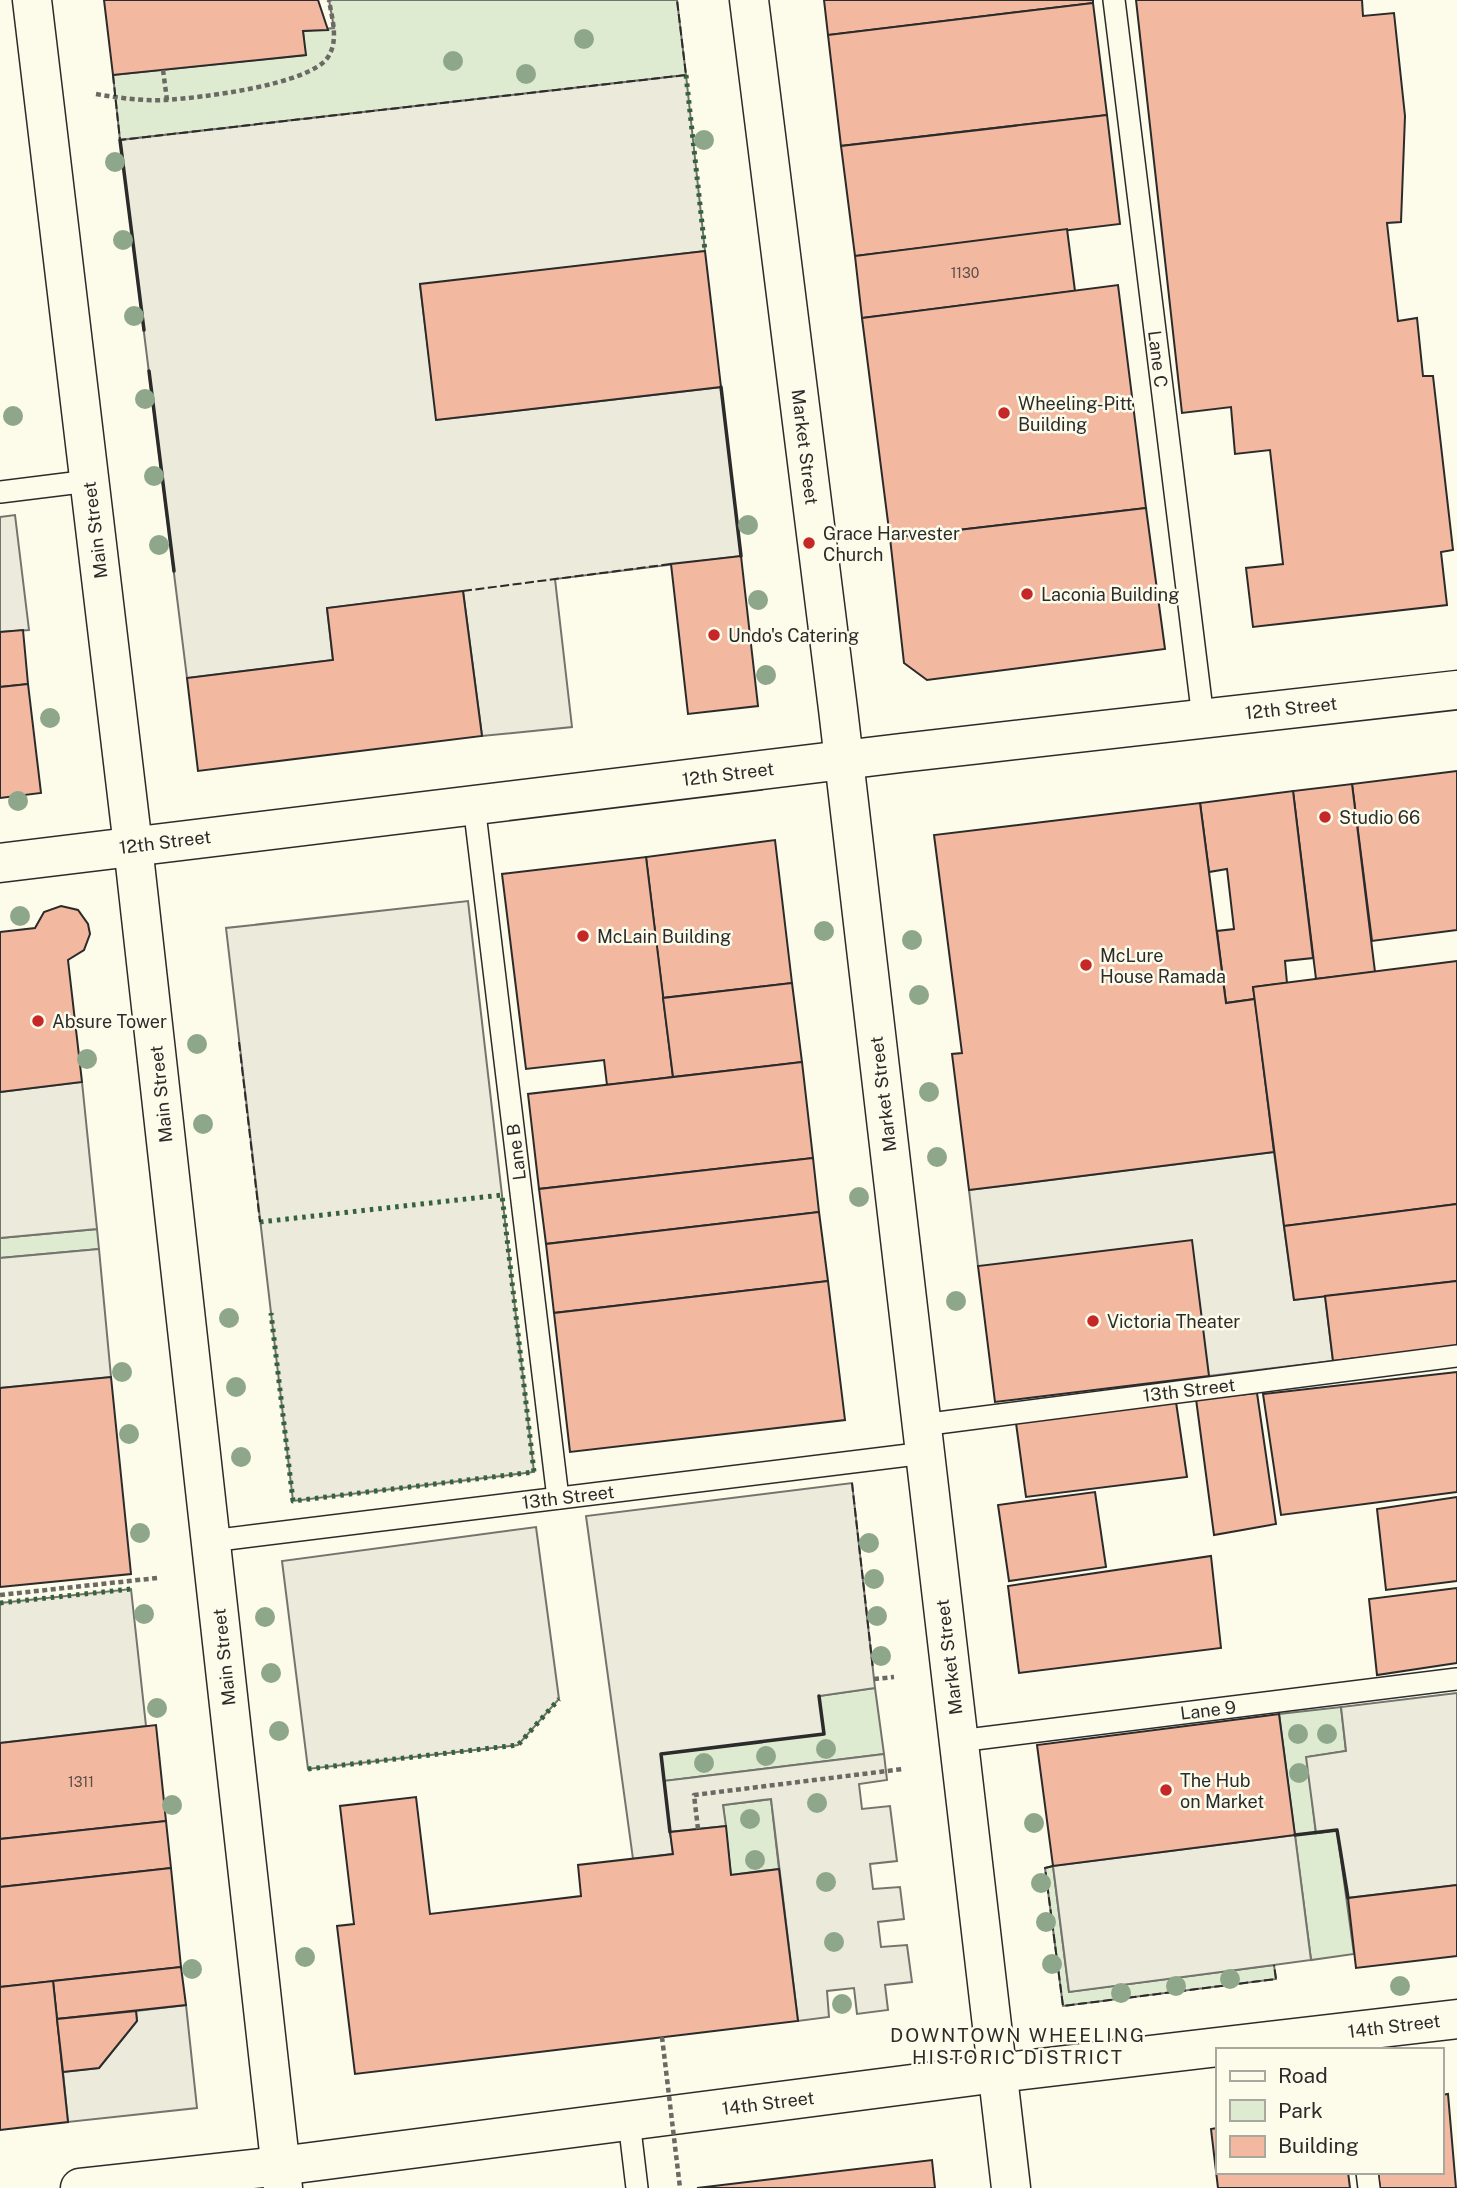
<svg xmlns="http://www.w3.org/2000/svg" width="1457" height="2188" viewBox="0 0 1457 2188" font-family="'Public Sans',sans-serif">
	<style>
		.green { fill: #deebd1; stroke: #74746e; stroke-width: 2 }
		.parking { fill: #eceadb; stroke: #74746e; stroke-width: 2 }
		.building { fill: #f2b8a0; stroke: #2b2b2b; stroke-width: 2 }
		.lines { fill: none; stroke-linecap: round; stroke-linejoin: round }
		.service-casing { stroke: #2b2b2b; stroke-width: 24 }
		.minor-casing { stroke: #2b2b2b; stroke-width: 41 }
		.tertiary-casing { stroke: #2b2b2b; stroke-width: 41 }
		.primary-casing { stroke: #2b2b2b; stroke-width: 41 }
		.path { stroke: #6a6964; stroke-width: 4.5; stroke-dasharray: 5 3.5; stroke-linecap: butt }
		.service { stroke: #fdfbea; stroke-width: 21 }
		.minor { stroke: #fdfbea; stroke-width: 38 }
		.tertiary { stroke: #fdfbea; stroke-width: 38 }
		.primary { stroke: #fdfbea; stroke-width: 38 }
		.path-bridge { stroke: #6a6964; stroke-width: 4.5; stroke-dasharray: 5 3.5; stroke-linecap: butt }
		.hedge { stroke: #34623c; stroke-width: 5; stroke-dasharray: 3.5 5; stroke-linecap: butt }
		.fence { stroke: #2b2b2b; stroke-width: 2; stroke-dasharray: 9 3.5; stroke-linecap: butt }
		.wall { stroke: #2b2b2b; stroke-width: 3.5 }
		.tree { fill: #8ea78a }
		.poi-dot { fill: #c62828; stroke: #fdfbea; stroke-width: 2.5 }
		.labels { text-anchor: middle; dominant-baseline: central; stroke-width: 5; stroke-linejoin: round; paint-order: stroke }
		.number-label { font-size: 14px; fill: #5d4e48 }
		.street-label { font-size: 18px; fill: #2b2b2b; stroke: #fdfbea }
		.poi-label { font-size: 18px; fill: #2b2b2b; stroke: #fdfbea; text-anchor: start }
		.neighbourhood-label { font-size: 19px; letter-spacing: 2px; fill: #2b2b2b; stroke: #fdfbea }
	</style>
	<rect width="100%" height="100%" fill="#fdfbea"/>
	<g class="green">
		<path d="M 329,0 L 677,0 L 686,75 L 120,140 L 113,75 L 305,55 L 303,31 L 334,28 Z"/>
		<path d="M 97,1229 L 99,1249 L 0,1258 L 0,1238 Z"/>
		<path d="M 875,1688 L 884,1754 L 664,1781 L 661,1754 L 824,1734 L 819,1696 Z"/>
		<path d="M 1341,1707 L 1346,1751 L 1307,1757 L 1316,1833 L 1337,1830 L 1354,1954 L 1311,1960 L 1279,1714 Z"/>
		<path d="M 771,1799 L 779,1869 L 731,1875 L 723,1805 Z"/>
		<path d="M 1053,1866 L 1069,1992 L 1274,1965 L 1276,1979 L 1063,2006 L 1045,1868 Z"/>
	</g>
	<g class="parking">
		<path d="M 686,75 L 705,251 L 420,285 L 437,420 L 721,387 L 741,556 L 555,579 L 572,727 L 482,736 L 463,591 L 327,608 L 333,660 L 187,678 L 120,140 Z"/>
		<path d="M 15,515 L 29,630 L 0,632 L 0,517 Z"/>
		<path d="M 468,901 L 534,1472 L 293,1501 L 226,928 Z"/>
		<path d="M 82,1082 L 97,1229 L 0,1238 L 0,1092 Z"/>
		<path d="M 1274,1152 L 1294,1300 L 1325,1296 L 1333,1361 L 1209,1376 L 978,1266 L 969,1190 Z"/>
		<path d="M 99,1249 L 111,1377 L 0,1388 L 0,1258 Z"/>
		<path d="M 852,1483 L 875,1688 L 819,1696 L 824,1734 L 661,1754 L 664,1781 L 884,1754 L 887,1780 L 859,1784 L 862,1809 L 890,1806 L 897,1861 L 870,1864 L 873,1889 L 900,1887 L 904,1919 L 878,1922 L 881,1947 L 907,1945 L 912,1982 L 885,1985 L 888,2010 L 857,2014 L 854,1988 L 827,1991 L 829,2017 L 798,2021 L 771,1799 L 723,1805 L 726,1826 L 670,1832 L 673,1854 L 633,1859 L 586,1516 Z"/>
		<path d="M 536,1527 L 559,1699 L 518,1745 L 308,1769 L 282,1561 Z"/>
		<path d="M 131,1589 L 146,1726 L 0,1743 L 0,1603 Z"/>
		<path d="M 1457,1693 L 1457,1885 L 1348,1898 L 1337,1830 L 1316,1833 L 1306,1757 L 1346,1751 L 1341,1707 Z"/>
		<path d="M 1295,1835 L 1311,1960 L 1069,1992 L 1053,1866 Z"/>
		<path d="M 186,2005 L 197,2108 L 68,2122 L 63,2072 L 99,2068 L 137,2021 L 136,2011 Z"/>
	</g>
	<g class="building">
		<path d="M 104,0 L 318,0 L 328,30 L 303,31 L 306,55 L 113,75 Z"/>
		<path d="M 824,0 L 1093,0 L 1093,3 L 828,35 Z"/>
		<path d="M 1136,0 L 1362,0 L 1363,16 L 1394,13 L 1405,116 L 1401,222 L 1387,223 L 1398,321 L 1417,318 L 1423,376 L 1433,376 L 1453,550 L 1441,552 L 1447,605 L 1253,627 L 1246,568 L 1283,564 L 1270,450 L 1235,454 L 1231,407 L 1182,413 Z"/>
		<path d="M 1093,3 L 1107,115 L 841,146 L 828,35 Z"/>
		<path d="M 1107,115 L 1120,224 L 855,256 L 841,146 Z"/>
		<path d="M 1067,229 L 1075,291 L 862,318 L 855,256 Z"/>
		<path d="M 705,251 L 721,387 L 436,420 L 420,284 Z"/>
		<path d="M 1118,285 L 1146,508 L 890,538 L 862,318 Z"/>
		<path d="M 1146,508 L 1165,649 L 927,680 L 904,663 L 890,538 Z"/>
		<path d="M 741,556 L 758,706 L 688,714 L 671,564 Z"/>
		<path d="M 463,591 L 482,736 L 198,771 L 187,678 L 333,660 L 327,608 Z"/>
		<path d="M 23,630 L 28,684 L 0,687 L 0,632 Z"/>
		<path d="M 28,684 L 41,793 L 0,798 L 0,687 Z"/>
		<path d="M 1457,771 L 1457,930 L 1372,941 L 1352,784 Z"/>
		<path d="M 1352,784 L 1375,972 L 1316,979 L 1293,791 Z"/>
		<path d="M 1293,791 L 1313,958 L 1285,961 L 1287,983 L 1253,987 L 1255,999 L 1226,1003 L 1217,931 L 1234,929 L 1227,869 L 1209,872 L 1200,803 Z"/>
		<path d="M 1200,803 L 1226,1003 L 1255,999 L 1274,1152 L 969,1190 L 952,1054 L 962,1053 L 934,835 Z"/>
		<path d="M 775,840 L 792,983 L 663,998 L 646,857 Z"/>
		<path d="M 646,857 L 673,1077 L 607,1085 L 604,1060 L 526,1069 L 502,874 Z"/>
		<path d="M 61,906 L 78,910 L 88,924 L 90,934 L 84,950 L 68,960 L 82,1082 L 0,1092 L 0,932 L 35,928 L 44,912 Z"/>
		<path d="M 1457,961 L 1457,1204 L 1284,1226 L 1253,987 Z"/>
		<path d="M 792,983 L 802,1062 L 673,1077 L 663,998 Z"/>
		<path d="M 802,1062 L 813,1158 L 539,1189 L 528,1094 Z"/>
		<path d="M 813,1158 L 819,1212 L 546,1244 L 539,1189 Z"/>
		<path d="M 1457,1204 L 1457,1281 L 1294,1300 L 1284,1226 Z"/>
		<path d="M 819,1212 L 828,1281 L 554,1313 L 546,1244 Z"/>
		<path d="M 1192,1240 L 1209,1376 L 995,1402 L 978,1266 Z"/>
		<path d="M 828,1281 L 845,1420 L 570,1452 L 554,1313 Z"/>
		<path d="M 1457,1281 L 1457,1346 L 1333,1361 L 1325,1296 Z"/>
		<path d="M 1457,1372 L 1457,1492 L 1281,1515 L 1263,1394 Z"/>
		<path d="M 111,1377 L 131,1574 L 0,1587 L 0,1388 Z"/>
		<path d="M 1257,1393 L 1276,1524 L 1214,1535 L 1196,1399 Z"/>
		<path d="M 1176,1402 L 1187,1477 L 1026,1497 L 1016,1423 Z"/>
		<path d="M 1095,1492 L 1106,1567 L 1009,1581 L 998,1505 Z"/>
		<path d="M 1457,1497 L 1457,1581 L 1386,1590 L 1377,1509 Z"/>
		<path d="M 1211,1556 L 1221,1648 L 1019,1673 L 1008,1586 Z"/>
		<path d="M 1457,1588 L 1457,1663 L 1377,1675 L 1369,1599 Z"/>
		<path d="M 1279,1714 L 1295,1835 L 1053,1866 L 1037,1745 Z"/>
		<path d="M 156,1725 L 166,1821 L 0,1839 L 0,1743 Z"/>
		<path d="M 416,1797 L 430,1914 L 581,1896 L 578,1865 L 673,1854 L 670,1832 L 726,1826 L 731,1875 L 779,1869 L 798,2021 L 355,2074 L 337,1926 L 354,1924 L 340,1806 Z"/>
		<path d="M 166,1821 L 171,1868 L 0,1887 L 0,1839 Z"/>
		<path d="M 171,1868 L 181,1967 L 0,1987 L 0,1887 Z"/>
		<path d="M 1457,1885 L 1457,1956 L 1356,1968 L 1348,1898 Z"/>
		<path d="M 181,1967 L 186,2005 L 57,2019 L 53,1981 Z"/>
		<path d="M 53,1981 L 68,2122 L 0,2130 L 0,1987 Z"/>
		<path d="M 136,2011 L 137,2021 L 99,2068 L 63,2072 L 57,2019 Z"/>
		<path d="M 1448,2094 L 1456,2188 L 1380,2188 L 1378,2172 L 1441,2172 L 1441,2095 Z"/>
		<path d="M 1217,2128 L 1217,2172 L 1348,2172 L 1350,2188 L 1218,2188 L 1211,2129 Z"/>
		<path d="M 932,2160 L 935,2188 L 697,2188 Z"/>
	</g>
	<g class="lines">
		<g class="service-casing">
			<g id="service">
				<path d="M 1114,0 L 1203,718"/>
				<path d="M 0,492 L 89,481"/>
				<path d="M 474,805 L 558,1498"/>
				<path d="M 922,1425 L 1457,1356"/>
				<path d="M 211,1541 L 925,1453"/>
				<path d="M 959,1741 L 1457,1679"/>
				<path d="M 629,2121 L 637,2188"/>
				<path d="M 1367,2172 L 1369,2188"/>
			</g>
		</g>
		<g class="minor-casing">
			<g id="minor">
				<path d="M 0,863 L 901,753 L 1457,690"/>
				<path d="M 80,2188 L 280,2166"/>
			</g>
		</g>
		<g class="tertiary-casing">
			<path id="tertiary" d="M 280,2166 L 997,2073 L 1457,2019"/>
		</g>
		<g class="primary-casing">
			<g id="primary">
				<path d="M 32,0 L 133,846 L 283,2188"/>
				<path d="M 749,0 L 838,709 L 1011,2188"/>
			</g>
		</g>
		<g class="path">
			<path d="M 163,70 L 167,100"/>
			<path d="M 96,94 C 119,98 142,101 165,100 C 199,98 310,85 328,57 C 339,40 332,19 329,0"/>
			<path d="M 0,1595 L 157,1578"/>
			<path d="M 874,1679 L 894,1677"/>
			<path d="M 698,1829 L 694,1795 L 903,1769"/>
		</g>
		<use href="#service" class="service"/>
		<use href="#minor" class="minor"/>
		<use href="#tertiary" class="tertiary"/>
		<use href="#primary" class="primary"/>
		<path class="path-bridge" d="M 662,2037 L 680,2188"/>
		<g class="hedge">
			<path d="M 686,75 L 705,251"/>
			<path d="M 260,1222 L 502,1195 L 534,1472 L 293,1501 L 271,1313"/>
			<path d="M 0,1603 L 131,1589"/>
			<path d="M 308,1769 L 518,1745 L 559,1699"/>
		</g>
		<g class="fence">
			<path d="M 113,75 L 120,140 L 686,75 L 677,0"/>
			<path d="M 463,591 L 671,564"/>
			<path d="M 239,1042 L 260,1222"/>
			<path d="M 852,1483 L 873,1669"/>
			<path d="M 1053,1866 L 1045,1868 L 1063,2006 L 1276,1979 L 1274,1965"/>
		</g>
		<g class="wall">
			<path d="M 120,140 L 144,330"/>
			<path d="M 149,371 L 174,571"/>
			<path d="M 721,387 L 741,556"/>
			<path d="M 670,1832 L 661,1754 L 824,1734 L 819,1696"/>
			<path d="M 1295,1835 L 1337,1830 L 1348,1898"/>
		</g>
	</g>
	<g class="tree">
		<circle cx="584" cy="39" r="10"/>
		<circle cx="453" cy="61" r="10"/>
		<circle cx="526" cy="74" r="10"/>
		<circle cx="704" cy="140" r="10"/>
		<circle cx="115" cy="162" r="10"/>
		<circle cx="123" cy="240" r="10"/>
		<circle cx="134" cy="316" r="10"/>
		<circle cx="145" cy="399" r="10"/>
		<circle cx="13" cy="416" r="10"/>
		<circle cx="154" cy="476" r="10"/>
		<circle cx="748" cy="525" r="10"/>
		<circle cx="159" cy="545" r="10"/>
		<circle cx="758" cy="600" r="10"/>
		<circle cx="766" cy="675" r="10"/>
		<circle cx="50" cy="718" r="10"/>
		<circle cx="18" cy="801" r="10"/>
		<circle cx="20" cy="916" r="10"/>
		<circle cx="824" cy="931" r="10"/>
		<circle cx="912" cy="940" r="10"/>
		<circle cx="919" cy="995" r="10"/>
		<circle cx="197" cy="1044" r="10"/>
		<circle cx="87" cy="1059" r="10"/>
		<circle cx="929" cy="1092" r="10"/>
		<circle cx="203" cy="1124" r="10"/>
		<circle cx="937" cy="1157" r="10"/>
		<circle cx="859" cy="1197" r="10"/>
		<circle cx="956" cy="1301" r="10"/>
		<circle cx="229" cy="1318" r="10"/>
		<circle cx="122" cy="1372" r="10"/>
		<circle cx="236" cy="1387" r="10"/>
		<circle cx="129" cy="1434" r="10"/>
		<circle cx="241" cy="1457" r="10"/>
		<circle cx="140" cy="1533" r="10"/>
		<circle cx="869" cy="1543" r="10"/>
		<circle cx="874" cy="1579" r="10"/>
		<circle cx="144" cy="1614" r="10"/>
		<circle cx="877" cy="1616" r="10"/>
		<circle cx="265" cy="1617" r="10"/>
		<circle cx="881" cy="1656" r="10"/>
		<circle cx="271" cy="1673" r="10"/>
		<circle cx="157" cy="1708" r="10"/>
		<circle cx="279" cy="1731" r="10"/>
		<circle cx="1298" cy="1734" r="10"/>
		<circle cx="1327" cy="1734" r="10"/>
		<circle cx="826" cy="1749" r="10"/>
		<circle cx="766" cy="1756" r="10"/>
		<circle cx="704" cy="1763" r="10"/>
		<circle cx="1299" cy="1773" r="10"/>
		<circle cx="817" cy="1803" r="10"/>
		<circle cx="172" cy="1805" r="10"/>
		<circle cx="750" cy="1819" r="10"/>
		<circle cx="1034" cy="1823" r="10"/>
		<circle cx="755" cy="1860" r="10"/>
		<circle cx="826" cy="1882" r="10"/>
		<circle cx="1041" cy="1883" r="10"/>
		<circle cx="1046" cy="1922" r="10"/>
		<circle cx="834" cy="1942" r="10"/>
		<circle cx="305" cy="1957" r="10"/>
		<circle cx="1052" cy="1964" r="10"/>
		<circle cx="192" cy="1969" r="10"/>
		<circle cx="1230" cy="1979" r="10"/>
		<circle cx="1176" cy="1986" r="10"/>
		<circle cx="1400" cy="1986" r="10"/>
		<circle cx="1121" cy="1993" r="10"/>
		<circle cx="842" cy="2004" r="10"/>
	</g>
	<g class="poi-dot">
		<circle cx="1004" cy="413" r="7"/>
		<circle cx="809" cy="543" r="7"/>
		<circle cx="1027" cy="594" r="7"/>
		<circle cx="714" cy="635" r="7"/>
		<circle cx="1325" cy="817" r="7"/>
		<circle cx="583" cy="936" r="7"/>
		<circle cx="1086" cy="965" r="7"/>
		<circle cx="38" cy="1021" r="7"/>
		<circle cx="1093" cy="1321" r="7"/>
		<circle cx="1166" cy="1790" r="7"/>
	</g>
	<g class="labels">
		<g class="number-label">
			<text x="965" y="273">1130</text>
			<text x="81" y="1782">1311</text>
		</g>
		<g class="street-label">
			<text transform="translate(1158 359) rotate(83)">Lane C</text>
			<text transform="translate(805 447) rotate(83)">Market Street</text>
			<text transform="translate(95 530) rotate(-97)">Main Street</text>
			<text transform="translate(1291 708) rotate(-6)">12th Street</text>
			<text transform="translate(728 774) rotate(-7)">12th Street</text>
			<text transform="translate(165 842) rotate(-7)">12th Street</text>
			<text transform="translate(161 1094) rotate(-96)">Main Street</text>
			<text transform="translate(883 1094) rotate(-97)">Market Street</text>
			<text transform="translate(516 1152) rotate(-97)">Lane B</text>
			<text transform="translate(1189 1390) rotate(-7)">13th Street</text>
			<text transform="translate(568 1497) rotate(-7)">13th Street</text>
			<text transform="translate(224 1657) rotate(-96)">Main Street</text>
			<text transform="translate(949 1657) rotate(-97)">Market Street</text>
			<text transform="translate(1208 1710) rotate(-7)">Lane 9</text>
			<text transform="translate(1394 2026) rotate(-7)">14th Street</text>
			<text transform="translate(768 2103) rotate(-7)">14th Street</text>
		</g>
		<g class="poi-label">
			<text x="1018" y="403">Wheeling-Pitt<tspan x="1018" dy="21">Building</tspan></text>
			<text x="823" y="533">Grace Harvester<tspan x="823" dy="21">Church</tspan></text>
			<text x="1041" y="594">Laconia Building</text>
			<text x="728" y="635">Undo's Catering</text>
			<text x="1339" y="817">Studio 66</text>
			<text x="597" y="936">McLain Building</text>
			<text x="1100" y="955">McLure<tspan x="1100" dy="21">House Ramada</tspan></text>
			<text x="52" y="1021">Absure Tower</text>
			<text x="1107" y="1321">Victoria Theater</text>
			<text x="1180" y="1780">The Hub<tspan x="1180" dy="21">on Market</tspan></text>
		</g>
		<g class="neighbourhood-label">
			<text x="1018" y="2035">DOWNTOWN WHEELING<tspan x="1018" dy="22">HISTORIC DISTRICT</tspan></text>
		</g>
	</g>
	<rect x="1216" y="2048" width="228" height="126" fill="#fdfbea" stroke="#a9a89e" stroke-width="2"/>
	<rect x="1230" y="2071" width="35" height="10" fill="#fdfbea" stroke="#a9a89e" stroke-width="2"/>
	<text x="1278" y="2083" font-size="21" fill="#2b2b2b">Road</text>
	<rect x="1230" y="2100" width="35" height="21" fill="#deebd1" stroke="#a9a89e" stroke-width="2"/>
	<text x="1278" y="2118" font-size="21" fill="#2b2b2b">Park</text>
	<rect x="1230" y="2136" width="35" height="21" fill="#f2b8a0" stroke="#a9a89e" stroke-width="2"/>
	<text x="1278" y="2153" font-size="21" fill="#2b2b2b">Building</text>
</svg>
